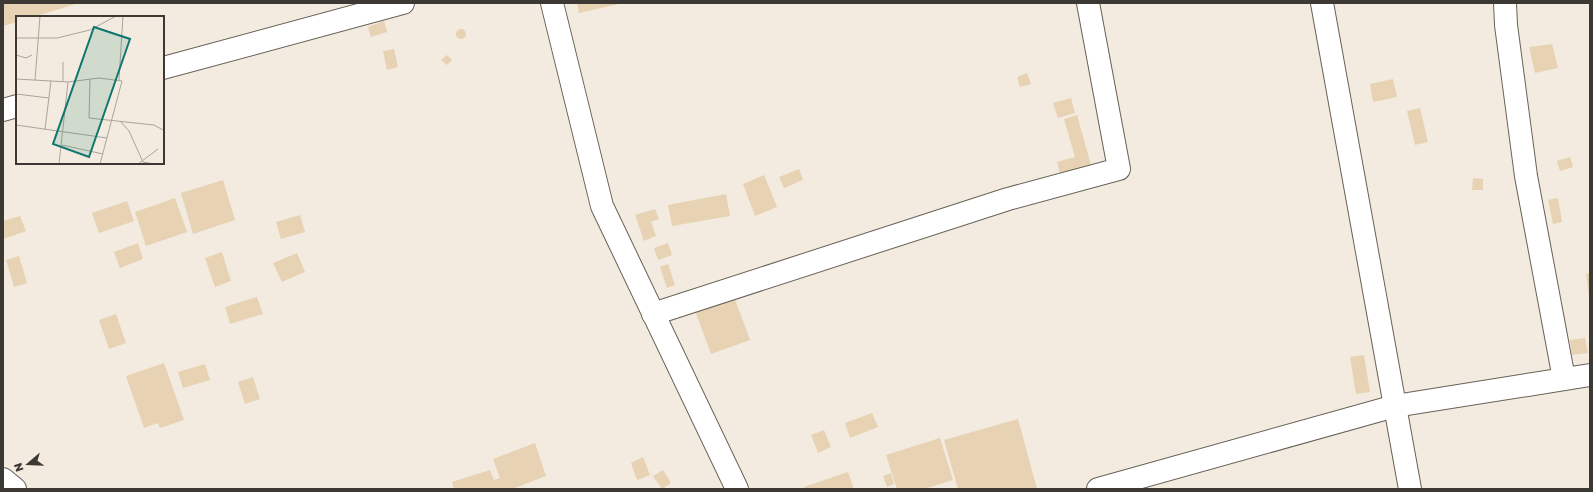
<svg xmlns="http://www.w3.org/2000/svg" width="1593" height="492" viewBox="0 0 1593 492" font-family="'Golos Text',sans-serif">
	<style>
		.building { fill: #e7d2b3 }
		.lines { fill: none; stroke-linecap: round; stroke-linejoin: round }
		.minor-casing { stroke: #686157; stroke-width: 24 }
		.minor { stroke: #fff; stroke-width: 22 }
		.inset-road { fill: none; stroke: #aaa49b; stroke-width: 1 }
		.view { fill: #0f766e; fill-opacity: 0.15; stroke: #0f766e; stroke-width: 2 }
		.inset-edge { fill: none; stroke: #3c3934; stroke-width: 2 }
	</style>
	<rect width="100%" height="100%" fill="#f3ebdf"/>
	<g class="building">
		<path d="M 3,3 L 79,3 L 33,17 L 17,17 L 17,22 L 3,26 Z"/>
		<path d="M 577,3 L 619,3 L 619,4 L 579,13 Z"/>
		<path d="M 384,21 L 387,32 L 371,37 L 368,27 Z"/>
		<circle cx="461" cy="34" r="5"/>
		<path d="M 1552,44 L 1558,68 L 1535,73 L 1529,47 Z"/>
		<path d="M 394,49 L 398,67 L 387,70 L 383,51 Z"/>
		<path d="M 447,55 L 452,60 L 447,65 L 441,60 Z"/>
		<path d="M 1027,73 L 1031,84 L 1020,87 L 1017,77 Z"/>
		<path d="M 1393,79 L 1397,97 L 1373,102 L 1370,84 Z"/>
		<path d="M 1071,98 L 1075,113 L 1058,118 L 1053,103 Z"/>
		<path d="M 1420,108 L 1428,142 L 1415,145 L 1407,111 Z"/>
		<path d="M 1077,115 L 1091,165 L 1060,174 L 1057,162 L 1075,157 L 1064,119 Z"/>
		<path d="M 1570,157 L 1573,167 L 1560,171 L 1557,161 Z"/>
		<path d="M 799,169 L 803,180 L 784,188 L 779,177 Z"/>
		<path d="M 764,175 L 777,207 L 755,216 L 743,184 Z"/>
		<path d="M 1473,178 L 1483,179 L 1483,190 L 1472,190 Z"/>
		<path d="M 223,180 L 235,220 L 193,234 L 181,193 Z"/>
		<path d="M 726,194 L 730,216 L 672,226 L 668,205 Z"/>
		<path d="M 175,198 L 187,232 L 146,246 L 135,212 Z"/>
		<path d="M 1558,198 L 1562,222 L 1553,224 L 1548,200 Z"/>
		<path d="M 127,201 L 134,221 L 99,233 L 92,213 Z"/>
		<path d="M 655,209 L 659,219 L 651,222 L 656,236 L 644,241 L 635,215 Z"/>
		<path d="M 300,215 L 305,232 L 281,239 L 276,222 Z"/>
		<path d="M 20,216 L 26,231 L 3,239 L 3,221 Z"/>
		<path d="M 138,243 L 143,259 L 120,268 L 114,252 Z"/>
		<path d="M 668,243 L 672,255 L 658,260 L 654,248 Z"/>
		<path d="M 222,252 L 231,281 L 215,287 L 205,258 Z"/>
		<path d="M 297,253 L 305,272 L 282,282 L 273,263 Z"/>
		<path d="M 19,256 L 27,283 L 14,287 L 6,260 Z"/>
		<path d="M 668,264 L 675,285 L 667,288 L 660,267 Z"/>
		<path d="M 1590,273 L 1590,295 L 1589,295 L 1586,274 Z"/>
		<path d="M 733,294 L 750,340 L 711,354 L 694,308 Z"/>
		<path d="M 257,297 L 263,314 L 230,324 L 225,307 Z"/>
		<path d="M 116,314 L 126,343 L 109,349 L 99,320 Z"/>
		<path d="M 1585,338 L 1588,353 L 1572,355 L 1570,340 Z"/>
		<path d="M 1364,355 L 1370,392 L 1356,394 L 1350,357 Z"/>
		<path d="M 164,363 L 184,420 L 160,428 L 158,423 L 144,428 L 126,376 Z"/>
		<path d="M 205,364 L 210,380 L 183,388 L 178,372 Z"/>
		<path d="M 253,377 L 260,399 L 245,404 L 238,382 Z"/>
		<path d="M 872,413 L 878,427 L 850,438 L 845,423 Z"/>
		<path d="M 1018,419 L 1037,489 L 958,489 L 944,440 Z"/>
		<path d="M 824,430 L 831,447 L 818,453 L 811,435 Z"/>
		<path d="M 940,438 L 953,480 L 924,489 L 897,489 L 886,455 Z"/>
		<path d="M 535,443 L 546,476 L 512,489 L 454,489 L 452,482 L 490,470 L 494,480 L 500,478 L 493,459 Z"/>
		<path d="M 643,457 L 650,475 L 637,480 L 631,463 Z"/>
		<path d="M 663,470 L 671,483 L 662,489 L 653,476 Z"/>
		<path d="M 848,472 L 854,489 L 805,489 L 804,487 Z"/>
		<path d="M 891,473 L 894,484 L 887,487 L 883,476 Z"/>
	</g>
	<g class="lines">
		<g class="minor-casing">
			<g id="minor">
				<path d="M 552,3 L 602,206 L 737,489"/>
				<path d="M 1322,3 L 1410,489"/>
				<path d="M 1505,3 L 1506,25 L 1526,176 L 1564,379"/>
				<path d="M 163,68 L 403,3"/>
				<path d="M 3,110 L 17,106"/>
				<path d="M 653,314 L 1008,199 L 1119,169 L 1088,3"/>
				<path d="M 3,479 L 15,489"/>
				<path d="M 1098,489 L 1395,406 L 1590,375"/>
			</g>
		</g>
		<use href="#minor" class="minor"/>
	</g>
	<g transform="translate(16 16)">
		<rect width="148" height="148" fill="#f3ebdf"/>
		<path class="inset-road" d="M 0,22 L 41,22 L 74,14 L 100,0M 0,39 L 10,42 L 16,39M 0,63 L 52,66 L 83,62 L 106,65 L 84,148M 74,63 L 73,102 L 138,109 L 147,114M 19,64 L 24,0M 103,64 L 107,0M 47,65 L 47,46M 0,78 L 33,82M 105,106 L 113,115 L 127,146 L 138,148M 0,109 L 91,122M 29,113 L 35,65M 46,129 L 87,138M 43,148 L 52,66M 122,148 L 142,133"/>
		<path class="view" d="M 78,11 L 114,23 L 73,141 L 37,128 Z"/>
		<rect width="148" height="148" class="inset-edge"/>
	</g>
	<rect width="1593" height="492" fill="none" stroke="#3c3934" stroke-width="8"/>
	<g transform="translate(28 464) rotate(251)" stroke="#f3ebdf" stroke-width="3" paint-order="stroke">
	<path d="M0-3L7 15L0 10L-7 15Z" fill="#3c3934"/>
	<text y="-6" font-size="11" font-weight="bold" text-anchor="middle" fill="#3c3934">N</text>
	</g>
</svg>
